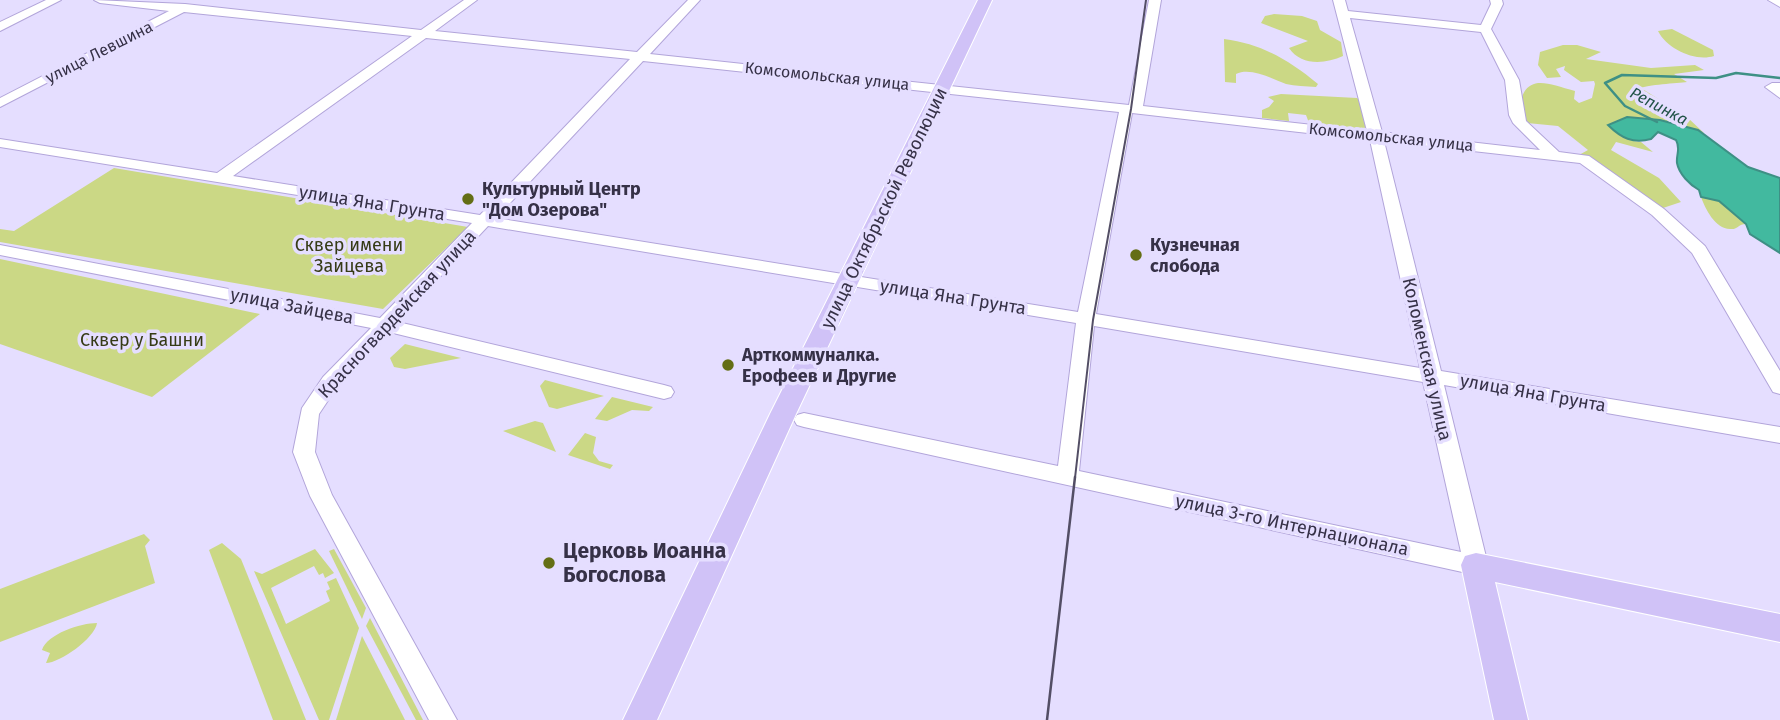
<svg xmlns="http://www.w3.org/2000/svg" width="1780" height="720" viewBox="0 0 1780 720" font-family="'Fira Sans',sans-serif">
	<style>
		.green { fill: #cbd885 }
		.water { fill: #42b99f; stroke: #3e9085; stroke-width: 2 }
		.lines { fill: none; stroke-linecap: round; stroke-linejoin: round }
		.stream { stroke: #3e9085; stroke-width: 2.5 }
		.minor-casing { stroke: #b2a5da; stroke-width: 2 }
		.major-casing { stroke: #fff; stroke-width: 2 }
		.minor { fill: #fff; fill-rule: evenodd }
		.major { fill: #d0c2f7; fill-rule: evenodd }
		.tram-far1 { stroke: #534e65; stroke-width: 2 }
		.tram { stroke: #534e65; stroke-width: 2.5 }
		.poi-dot { fill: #646e15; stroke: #e5deff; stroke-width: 2.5 }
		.labels { text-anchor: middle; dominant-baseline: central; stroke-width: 7; stroke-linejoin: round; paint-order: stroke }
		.far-street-label { font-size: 16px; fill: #363147; stroke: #e5deff }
		.far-water-label { font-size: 16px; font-style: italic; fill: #225348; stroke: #e5deff }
		.poi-label { font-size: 18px; font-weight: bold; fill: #363147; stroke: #e5deff; text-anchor: start }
		.street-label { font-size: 18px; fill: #363147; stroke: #e5deff }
		.park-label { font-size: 18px; fill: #363b16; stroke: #e5deff }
		.near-poi-label { font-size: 21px; font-weight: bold; fill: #363147; stroke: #e5deff; text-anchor: start }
	</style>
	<rect width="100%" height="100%" fill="#e5deff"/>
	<g class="green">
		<path d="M 1274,14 L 1302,16 L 1317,21 L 1320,30 L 1341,42 L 1343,56 C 1325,64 1301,66 1289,48 L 1308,41 L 1261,23 L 1265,16 Z"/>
		<path d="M 1672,29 L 1713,50 L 1714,56 C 1695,62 1667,49 1658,31 Z"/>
		<path d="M 1224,39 C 1262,44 1289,60 1318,84 L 1316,87 C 1306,86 1295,86 1286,84 C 1272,79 1251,67 1236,74 L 1236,83 L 1225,82 Z"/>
		<path d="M 1563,45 L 1577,45 L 1601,52 L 1586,59 L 1651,68 L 1695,65 L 1704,70 L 1674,74 L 1687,82 C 1678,83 1646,85 1641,88 L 1687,117 L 1704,133 L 1660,120 L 1647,120 L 1633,141 L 1641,142 L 1653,152 L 1616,142 L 1611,150 L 1659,178 L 1681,202 L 1660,209 L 1579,155 L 1588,150 L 1558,126 L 1527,123 L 1518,113 C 1524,72 1543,82 1575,91 L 1574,99 L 1579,103 L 1592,98 L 1595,84 L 1594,81 L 1581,82 L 1564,70 L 1565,66 L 1556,69 L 1561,77 L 1547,78 L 1538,65 L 1540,52 Z"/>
		<path d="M 1281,94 L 1357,98 L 1362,102 L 1367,129 L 1330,127 L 1309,123 L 1306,115 L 1288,113 L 1289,121 L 1262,118 L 1262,110 L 1269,107 L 1274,101 L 1268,97 Z"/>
		<path d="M 114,168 L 468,227 L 383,309 L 0,242 L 0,229 L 14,231 Z"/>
		<path d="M 1701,197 L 1719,201 L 1746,224 C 1738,224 1738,230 1730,229 C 1715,229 1705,208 1701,197 Z"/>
		<path d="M 0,259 L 260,314 L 152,397 L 0,344 Z"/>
		<path d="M 405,344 L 461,358 L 405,369 L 394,367 L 390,358 Z"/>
		<path d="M 545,380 L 604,396 L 557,409 L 549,407 L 540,386 Z"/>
		<path d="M 612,397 L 653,407 L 649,411 L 632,410 L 607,421 L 595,419 Z"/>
		<path d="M 535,421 L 543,423 L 556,452 L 503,431 Z"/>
		<path d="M 585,433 L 596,437 L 593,453 L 599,461 L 613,465 L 610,469 L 568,455 Z"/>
		<path d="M 144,534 L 150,540 L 145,546 L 155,583 L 0,642 L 0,589 Z"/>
		<path d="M 222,543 L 241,559 L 306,720 L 273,720 L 209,550 Z"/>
		<path d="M 315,549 L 334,573 L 325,578 L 323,573 L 319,575 L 314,566 L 271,588 L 286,624 L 330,601 L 326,591 L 330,589 L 327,582 L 336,578 L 359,628 L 329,720 L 319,720 L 254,571 L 262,574 Z"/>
		<path d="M 334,549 L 366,608 L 362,619 L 329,551 Z"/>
		<path d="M 370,618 L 423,720 L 416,720 L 366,626 Z"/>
		<path d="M 97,623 C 95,638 60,663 46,663 L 50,653 L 42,650 C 47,634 81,623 97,623 Z"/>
		<path d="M 362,636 L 403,716 L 405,720 L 336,720 Z"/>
	</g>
	<path class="water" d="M 1627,117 L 1660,120 L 1698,130 L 1748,167 L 1780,178 L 1780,253 L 1750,234 L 1746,224 L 1719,201 L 1701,197 L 1699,190 C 1690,185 1679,174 1677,163 C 1676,154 1681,149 1676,140 L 1658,132 L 1651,139 C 1633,144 1621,138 1608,125 Z"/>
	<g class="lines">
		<path class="stream" d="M 1657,122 L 1625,106 L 1605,83 L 1622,75 L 1716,78 L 1736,73 L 1780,78"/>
		<g class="minor-casing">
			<g id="minor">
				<path d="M 46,0 L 61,0 L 0,31 L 0,22 Z"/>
				<path d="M 94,0 L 185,4 L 421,30 L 464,0 L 477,0 L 435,31 L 637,52 L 688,0 L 700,0 L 650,54 L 1129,105 L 1149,0 L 1161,0 L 1143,106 L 1367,131 L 1333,0 L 1345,0 L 1348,11 L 1481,25 L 1491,4 L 1490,0 L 1502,0 L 1503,4 L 1491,29 L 1519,80 L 1526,121 L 1559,152 L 1589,156 L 1664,209 L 1705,246 L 1780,371 L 1780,394 L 1773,392 L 1692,253 L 1652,215 L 1580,163 L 1384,141 L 1441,371 L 1780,427 L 1780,443 L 1444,385 L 1488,565 L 1484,572 L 1476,575 L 804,427 L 797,425 L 794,420 L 797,415 L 804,413 L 1058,466 L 1076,323 L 488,226 L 398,322 L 664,385 L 671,387 L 674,392 L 671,397 L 664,399 L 389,332 L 337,387 L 319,414 L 315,452 L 332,495 L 457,720 L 429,720 L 310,496 L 293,452 L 302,408 L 323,377 L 371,328 L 0,255 L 0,245 L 380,318 L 472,223 L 0,147 L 0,139 L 217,173 L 412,36 L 184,12 L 0,107 L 0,98 L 169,11 L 100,3 ZM 1350,18 L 1481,32 L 1505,80 L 1509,115 L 1513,123 L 1540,150 L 1382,132 ZM 426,38 L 630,59 L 480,215 L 233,176 ZM 643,61 L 1119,112 L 1078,312 L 496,218 ZM 1132,113 L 1370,140 L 1420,368 L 1096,314 ZM 1094,326 L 1423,382 L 1461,552 L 1079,471 Z"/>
				<path d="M 1768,0 L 1780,0 L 1780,7 Z"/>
				<path d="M 1772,83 L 1780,83 L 1780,98 L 1765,87 Z"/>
			</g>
		</g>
		<g class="major-casing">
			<g id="major">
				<path d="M 978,0 L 992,0 L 796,414 L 657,720 L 623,720 L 770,414 Z"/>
				<path d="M 1476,553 L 1780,614 L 1780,642 L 1495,582 L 1528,720 L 1494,720 L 1461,565 L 1465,556 Z"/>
			</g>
		</g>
		<use href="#minor" class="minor"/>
		<use href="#major" class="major"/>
		<path class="tram-far1" d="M 1075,478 L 1093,320 L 1131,109 L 1146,0"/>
		<path class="tram" d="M 1047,720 L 1075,477"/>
	</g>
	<g class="poi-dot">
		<circle cx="468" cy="199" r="7"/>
		<circle cx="1136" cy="255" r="7"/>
		<circle cx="728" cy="365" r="7"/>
		<circle cx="549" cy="563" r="7"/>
	</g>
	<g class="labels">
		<g class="far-street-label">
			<text transform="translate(99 52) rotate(-27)">улица Левшина</text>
			<text transform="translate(827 76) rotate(6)">Комсомольская улица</text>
			<text transform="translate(1391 137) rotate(6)">Комсомольская улица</text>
		</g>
		<g class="far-water-label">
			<text transform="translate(1659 106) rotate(28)">Репинка</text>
		</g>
		<g class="poi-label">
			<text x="482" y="189">Культурный Центр<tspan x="482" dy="21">"Дом Озерова"</tspan></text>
			<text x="1150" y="245">Кузнечная<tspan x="1150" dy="21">слобода</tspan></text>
			<text x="742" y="355">Арткоммуналка.<tspan x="742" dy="21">Ерофеев и Другие</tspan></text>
		</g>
		<g class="street-label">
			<text transform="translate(372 203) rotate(9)">улица Яна Грунта</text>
			<text transform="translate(884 208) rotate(-64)">улица Октябрьской Революции</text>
			<text transform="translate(953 297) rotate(9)">улица Яна Грунта</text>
			<text transform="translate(292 306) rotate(11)">улица Зайцева</text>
			<text transform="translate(397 314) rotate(-47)">Красногвардейская улица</text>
			<text transform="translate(1427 359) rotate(77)">Коломенская улица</text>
			<text transform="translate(1533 393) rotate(10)">улица Яна Грунта</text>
			<text transform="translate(1292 525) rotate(12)">улица 3-го Интернационала</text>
		</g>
		<g class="park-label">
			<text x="349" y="245">Сквер имени<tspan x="349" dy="21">Зайцева</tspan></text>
			<text x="142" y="340">Сквер у Башни</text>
		</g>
		<g class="near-poi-label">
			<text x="563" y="551">Церковь Иоанна<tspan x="563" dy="24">Богослова</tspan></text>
		</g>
	</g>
</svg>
